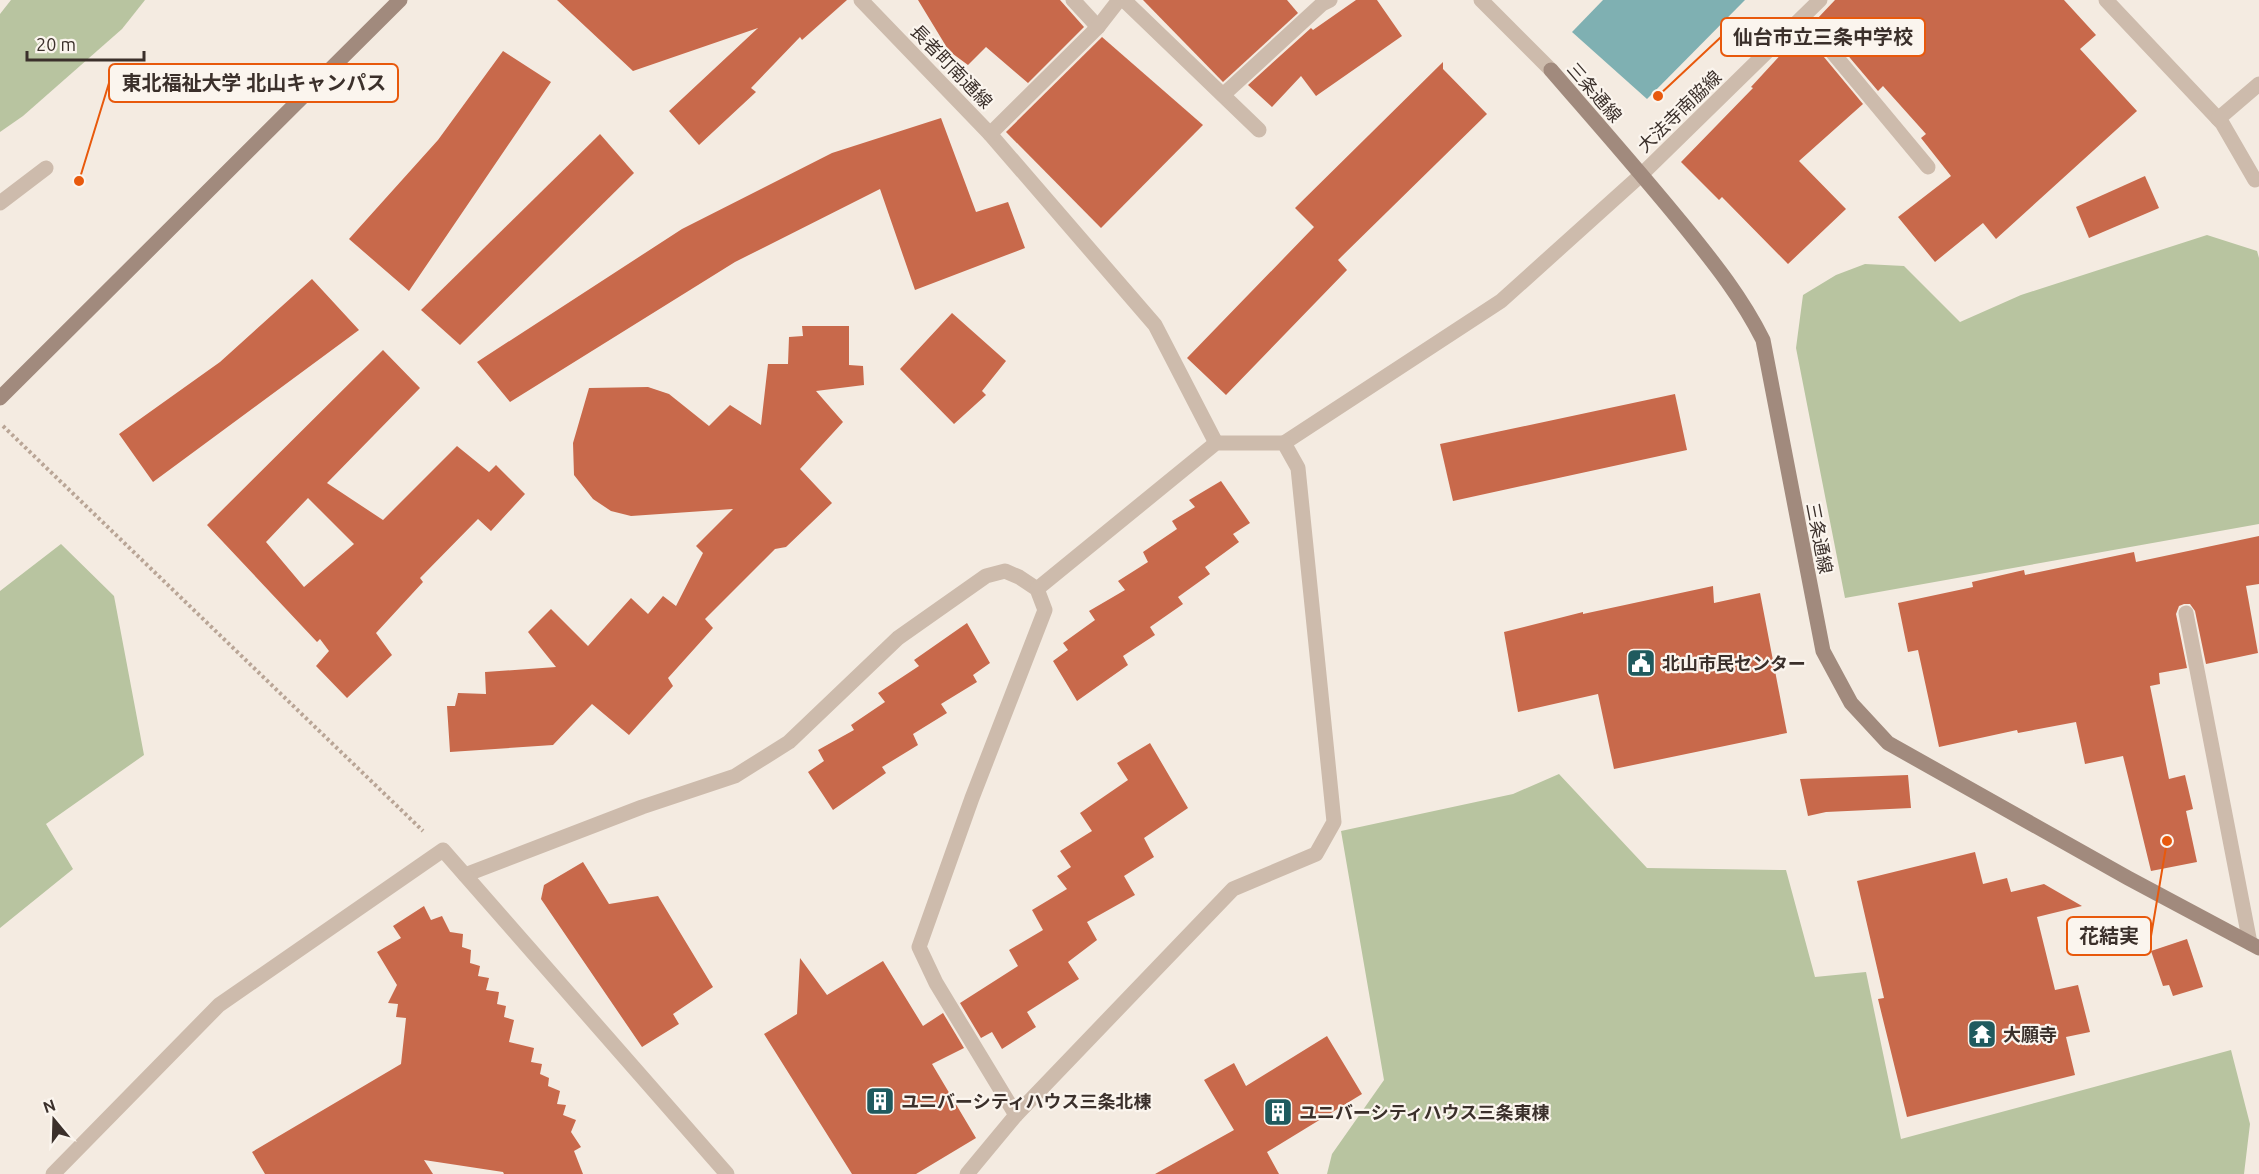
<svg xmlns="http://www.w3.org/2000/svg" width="2259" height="1174" viewBox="0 0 2259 1174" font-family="Ubuntu,'Noto Sans JP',sans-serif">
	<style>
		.green { fill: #b8c4a0 }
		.water { fill: #7fb0b2 }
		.building { fill: #c8694b; fill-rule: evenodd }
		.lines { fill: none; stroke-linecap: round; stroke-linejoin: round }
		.path { stroke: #b9a596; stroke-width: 4; stroke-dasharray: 3 3; stroke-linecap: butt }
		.lane { stroke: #cdbbac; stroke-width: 15 }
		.street { stroke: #cdbbac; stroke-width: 15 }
		.secondary { stroke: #a18a7d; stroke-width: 15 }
		.labels { text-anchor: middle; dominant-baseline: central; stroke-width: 4.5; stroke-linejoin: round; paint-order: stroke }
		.street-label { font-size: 18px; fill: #3b302b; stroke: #fbf5ee }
		.poi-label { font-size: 18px; font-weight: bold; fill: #3b302b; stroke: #fbf5ee; text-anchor: start }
		.leader { fill: none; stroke: #e8590c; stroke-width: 2 }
		.callout-dot { fill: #e8590c; stroke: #fbf5ee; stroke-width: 2 }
		.callout { fill: #fbf5ee; stroke: #e8590c; stroke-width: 2 }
		.callout-label { font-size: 20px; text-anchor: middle; font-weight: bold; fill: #3b302b }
	</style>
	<rect width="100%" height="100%" fill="#f4ebe1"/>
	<g class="green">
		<path d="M 11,0 L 145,0 L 122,29 L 23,116 L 0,132 L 0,14 Z"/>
		<path d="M 2207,235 L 2257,251 L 2259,258 L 2259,524 L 1845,598 L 1796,348 L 1803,295 L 1836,275 L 1865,264 L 1904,266 L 1960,322 L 2021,295 Z"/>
		<path d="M 61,544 L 114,596 L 144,755 L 46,824 L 73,869 L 0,928 L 0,591 Z"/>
		<path d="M 1559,774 L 1647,868 L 1786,870 L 1815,977 L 1866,972 L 1901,1139 L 2231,1050 L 2250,1124 L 2244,1174 L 1327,1174 L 1332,1154 L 1384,1080 L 1341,831 L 1513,794 Z"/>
	</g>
	<path class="water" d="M 1603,0 L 1745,0 L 1647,99 L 1572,32 Z"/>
	<g class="building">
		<path d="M 557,0 L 847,0 L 802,40 L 800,37 L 751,88 L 756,92 L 699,145 L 669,111 L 758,28 L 633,71 Z"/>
		<path d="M 918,0 L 1060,0 L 1084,27 L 1028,83 L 986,47 L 968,65 L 949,51 Z"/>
		<path d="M 1143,0 L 1287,0 L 1298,13 L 1223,82 Z"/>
		<path d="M 1356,0 L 1377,0 L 1402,36 L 1316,96 L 1301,76 L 1272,107 L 1248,85 L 1311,28 L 1313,30 Z"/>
		<path d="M 1835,0 L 2064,0 L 2096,35 L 2080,49 L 2137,111 L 1996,239 L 1983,223 L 1935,262 L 1898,217 L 1951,176 L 1921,138 L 1926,134 L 1883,86 L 1878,91 L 1817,19 Z"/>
		<path d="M 1804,33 L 1863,104 L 1799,161 L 1846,209 L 1788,264 L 1722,197 L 1719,200 L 1681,162 L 1753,88 L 1751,87 L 1798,36 L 1800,38 Z"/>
		<path d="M 1102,37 L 1203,125 L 1101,228 L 1006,132 Z"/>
		<path d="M 503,51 L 551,82 L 409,291 L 349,239 L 438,140 Z"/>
		<path d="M 1443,62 L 1443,69 L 1487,114 L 1338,260 L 1347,270 L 1226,395 L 1187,358 L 1314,227 L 1295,208 Z"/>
		<path d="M 941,118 L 976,212 L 1008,202 L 1025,248 L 915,290 L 880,189 L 735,262 L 510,402 L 477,362 L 682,229 L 832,153 Z"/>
		<path d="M 600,134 L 634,173 L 460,345 L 421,310 Z"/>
		<path d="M 2145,176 L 2159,208 L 2089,238 L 2076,207 Z"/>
		<path d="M 312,279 L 359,330 L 153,482 L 119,434 L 220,362 Z"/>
		<path d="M 952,313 L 1006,361 L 982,391 L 986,395 L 954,424 L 900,369 Z"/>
		<path d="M 802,326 L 849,326 L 849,365 L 863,366 L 864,385 L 816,391 L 843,422 L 800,469 L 832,503 L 786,547 L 775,549 L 705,619 L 713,628 L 668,678 L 673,686 L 629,735 L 592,704 L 553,745 L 450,752 L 447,706 L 455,706 L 458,693 L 486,694 L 485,672 L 556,667 L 528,632 L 551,609 L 588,646 L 631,598 L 648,614 L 663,596 L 676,606 L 703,553 L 696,546 L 733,509 L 631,516 L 611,511 L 593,499 L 574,475 L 573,443 L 589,388 L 648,387 L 669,394 L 709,426 L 730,405 L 761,425 L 768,364 L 788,364 L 789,337 L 803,336 Z"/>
		<path d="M 383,350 L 420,388 L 327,483 L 383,520 L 457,446 L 489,472 L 496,465 L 525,494 L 491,531 L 478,519 L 420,578 L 423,582 L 376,633 L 392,655 L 347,698 L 316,666 L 329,651 L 320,639 L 317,642 L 207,525 ZM 308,498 L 354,544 L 304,587 L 266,542 Z"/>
		<path d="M 1675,394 L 1687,450 L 1453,501 L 1440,444 Z"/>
		<path d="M 1221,481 L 1250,523 L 1233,534 L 1239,542 L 1205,567 L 1210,574 L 1178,597 L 1183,604 L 1150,627 L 1155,635 L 1123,656 L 1128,665 L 1077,701 L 1053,661 L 1068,650 L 1063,643 L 1095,620 L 1089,611 L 1125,590 L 1118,581 L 1148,562 L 1143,552 L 1177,529 L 1172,521 L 1195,507 L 1189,500 Z"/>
		<path d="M 2259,536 L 2259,584 L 2246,586 L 2258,653 L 2206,664 L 2195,611 L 2190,604 L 2184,604 L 2179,606 L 2176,614 L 2187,668 L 2159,673 L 2160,684 L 2150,686 L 2169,779 L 2185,775 L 2193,809 L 2186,811 L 2197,862 L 2151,871 L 2123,756 L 2085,764 L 2076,722 L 2018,733 L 2017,730 L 1939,747 L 1918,650 L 1908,652 L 1898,603 L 1973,587 L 1972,582 L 2024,570 L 2025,575 L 2134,552 L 2136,562 Z"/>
		<path d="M 1713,586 L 1714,603 L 1760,593 L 1787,733 L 1614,769 L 1598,694 L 1518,712 L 1504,632 L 1583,612 L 1583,614 Z"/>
		<path d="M 967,623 L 990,663 L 973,675 L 977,682 L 941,704 L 947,713 L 913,734 L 918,745 L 882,767 L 886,773 L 833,810 L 808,772 L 824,761 L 818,750 L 854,730 L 851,725 L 885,702 L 878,693 L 919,666 L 914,660 Z"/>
		<path d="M 1150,743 L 1188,808 L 1144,838 L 1154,857 L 1124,876 L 1135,895 L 1087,922 L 1097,940 L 1068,962 L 1079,979 L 1027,1012 L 1036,1027 L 1002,1049 L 992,1032 L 981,1038 L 960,1003 L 1018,966 L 1009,950 L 1043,930 L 1032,910 L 1067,889 L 1057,876 L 1071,867 L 1060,851 L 1092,831 L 1080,813 L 1128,780 L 1117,763 Z"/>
		<path d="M 1908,775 L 1911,808 L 1826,812 L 1808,816 L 1800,779 Z"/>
		<path d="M 1975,852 L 1983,884 L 2007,878 L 2011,892 L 2044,884 L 2082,906 L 2037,917 L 2055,990 L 2078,985 L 2090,1032 L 2066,1037 L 2075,1075 L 1907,1117 L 1878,999 L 1884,998 L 1857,881 Z"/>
		<path d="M 583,862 L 609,904 L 658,896 L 713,987 L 673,1014 L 679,1024 L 642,1047 L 541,899 L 544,885 Z"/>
		<path d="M 424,906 L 431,920 L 442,916 L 450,932 L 463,934 L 462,947 L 471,950 L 470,963 L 480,966 L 478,976 L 489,978 L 486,990 L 499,992 L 497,1004 L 506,1006 L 504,1017 L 514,1020 L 509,1042 L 534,1048 L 531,1062 L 542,1064 L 540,1074 L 549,1078 L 548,1086 L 560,1091 L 557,1104 L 566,1105 L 563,1115 L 576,1120 L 571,1132 L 581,1147 L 574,1151 L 583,1174 L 504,1174 L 503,1172 L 424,1160 L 433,1174 L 265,1174 L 252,1152 L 401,1064 L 406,1018 L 396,1017 L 398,1004 L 388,1003 L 397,985 L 377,952 L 401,938 L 393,926 Z"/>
		<path d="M 2187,939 L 2203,987 L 2173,996 L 2169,985 L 2163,986 L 2151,951 Z"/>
		<path d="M 800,958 L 827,995 L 883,961 L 923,1026 L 943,1013 L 964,1048 L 932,1064 L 976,1138 L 916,1174 L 852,1174 L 764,1034 L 797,1014 Z"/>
		<path d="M 1327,1036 L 1362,1094 L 1267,1152 L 1279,1174 L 1155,1174 L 1234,1130 L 1204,1080 L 1234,1063 L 1246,1086 Z"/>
	</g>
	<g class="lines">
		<path class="path" d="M 3,426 L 423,831"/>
		<g class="lane">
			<path d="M 1073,0 L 1098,27"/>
			<path d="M 1119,0 L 1098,27 L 990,134 L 1155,325 L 1216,443"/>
			<path d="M 1124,0 L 1259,130"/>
			<path d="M 2106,0 L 2222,123 L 2255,180"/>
			<path d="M 1803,17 L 1928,167"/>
			<path d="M 1223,95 L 1322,4 L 1330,0"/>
			<path d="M 2218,119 L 2259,84"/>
			<path d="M 0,203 L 46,168"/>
			<path d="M 1284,443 L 1501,301 L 1641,175"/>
			<path d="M 2186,613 L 2250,943"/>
			<path d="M 465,875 L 642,807 L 735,776 L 789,742 L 898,638 L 986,576 L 1005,571 L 1019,577 L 1037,589 L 1045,610 L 972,798 L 919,947 L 936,983 L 1016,1115 L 967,1174"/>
			<path d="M 1016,1115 L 1233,889 L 1316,854 L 1334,822 L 1298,468 L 1284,443 L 1216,443 L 1037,589"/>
			<path d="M 53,1174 L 219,1005 L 443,850 L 727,1174"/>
		</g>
		<g class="street">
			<path d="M 861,0 L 990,134"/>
			<path d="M 1481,0 L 1551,70"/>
			<path d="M 1641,175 L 1820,0"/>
		</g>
		<g class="secondary">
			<path d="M 1551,70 C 1596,122 1642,174 1685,227 C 1715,264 1742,298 1763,340 L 1823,651 L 1851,703 L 1888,743 L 2128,878 L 2259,948"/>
			<path d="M 0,398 L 400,0"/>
		</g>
	</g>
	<defs>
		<g id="civic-square" transform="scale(1.5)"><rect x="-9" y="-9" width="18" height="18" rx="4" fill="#1f5a5e" stroke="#fbf5ee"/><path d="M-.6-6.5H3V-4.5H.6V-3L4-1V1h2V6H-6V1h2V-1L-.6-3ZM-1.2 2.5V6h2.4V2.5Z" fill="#fff"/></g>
		<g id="temple-square" transform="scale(1.5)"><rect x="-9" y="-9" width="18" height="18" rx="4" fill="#1f5a5e" stroke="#fbf5ee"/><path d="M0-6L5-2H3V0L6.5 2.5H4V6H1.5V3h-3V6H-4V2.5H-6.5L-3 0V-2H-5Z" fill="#fff"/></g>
		<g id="building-square" transform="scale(1.5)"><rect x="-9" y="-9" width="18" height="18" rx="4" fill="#1f5a5e" stroke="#fbf5ee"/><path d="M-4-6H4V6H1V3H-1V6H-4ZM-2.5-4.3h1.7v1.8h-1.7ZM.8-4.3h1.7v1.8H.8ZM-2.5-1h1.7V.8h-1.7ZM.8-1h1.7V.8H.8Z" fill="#fff"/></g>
	</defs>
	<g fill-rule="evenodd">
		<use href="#civic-square" x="1641" y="663"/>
		<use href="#temple-square" x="1982" y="1034"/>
		<use href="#building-square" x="880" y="1101"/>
		<use href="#building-square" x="1278" y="1112"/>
	</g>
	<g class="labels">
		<g class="street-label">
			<text transform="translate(952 66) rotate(46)">長者町南通線</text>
			<text transform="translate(1595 92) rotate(49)">三条通線</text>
			<text transform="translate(1679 111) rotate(-44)">大法寺南脇線</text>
			<text transform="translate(1820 538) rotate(79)">三条通線</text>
		</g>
		<g class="poi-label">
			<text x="1662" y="663">北山市民センター</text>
			<text x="2003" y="1034">大願寺</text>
			<text x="901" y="1101">ユニバーシティハウス三条北棟</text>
			<text x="1299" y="1112">ユニバーシティハウス三条東棟</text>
		</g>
	</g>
	<path class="leader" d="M1658 96L1721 37M79 181L109 83M2167 841L2151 936"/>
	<g class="callout-dot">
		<circle cx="1658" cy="96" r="6"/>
		<circle cx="79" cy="181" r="6"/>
		<circle cx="2167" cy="841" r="6"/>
	</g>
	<g class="callout">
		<rect x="1721" y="18" width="204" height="38" rx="6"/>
		<rect x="109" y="64" width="289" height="38" rx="6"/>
		<rect x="2067" y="917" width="84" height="38" rx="6"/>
	</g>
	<g class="callout-label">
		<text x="1823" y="44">仙台市立三条中学校</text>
		<text x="254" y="90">東北福祉大学 北山キャンパス</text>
		<text x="2109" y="943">花結実</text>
	</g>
	<g transform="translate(54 1120) rotate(341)" stroke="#fbf5ee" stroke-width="4.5" paint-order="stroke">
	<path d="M0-4.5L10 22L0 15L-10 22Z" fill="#3b302b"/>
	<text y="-9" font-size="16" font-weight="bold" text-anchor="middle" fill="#3b302b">N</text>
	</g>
	<path d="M27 51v9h117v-9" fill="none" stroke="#3b302b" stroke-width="3"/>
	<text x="36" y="51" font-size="18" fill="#3b302b" stroke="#fbf5ee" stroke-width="4.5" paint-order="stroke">20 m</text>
</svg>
